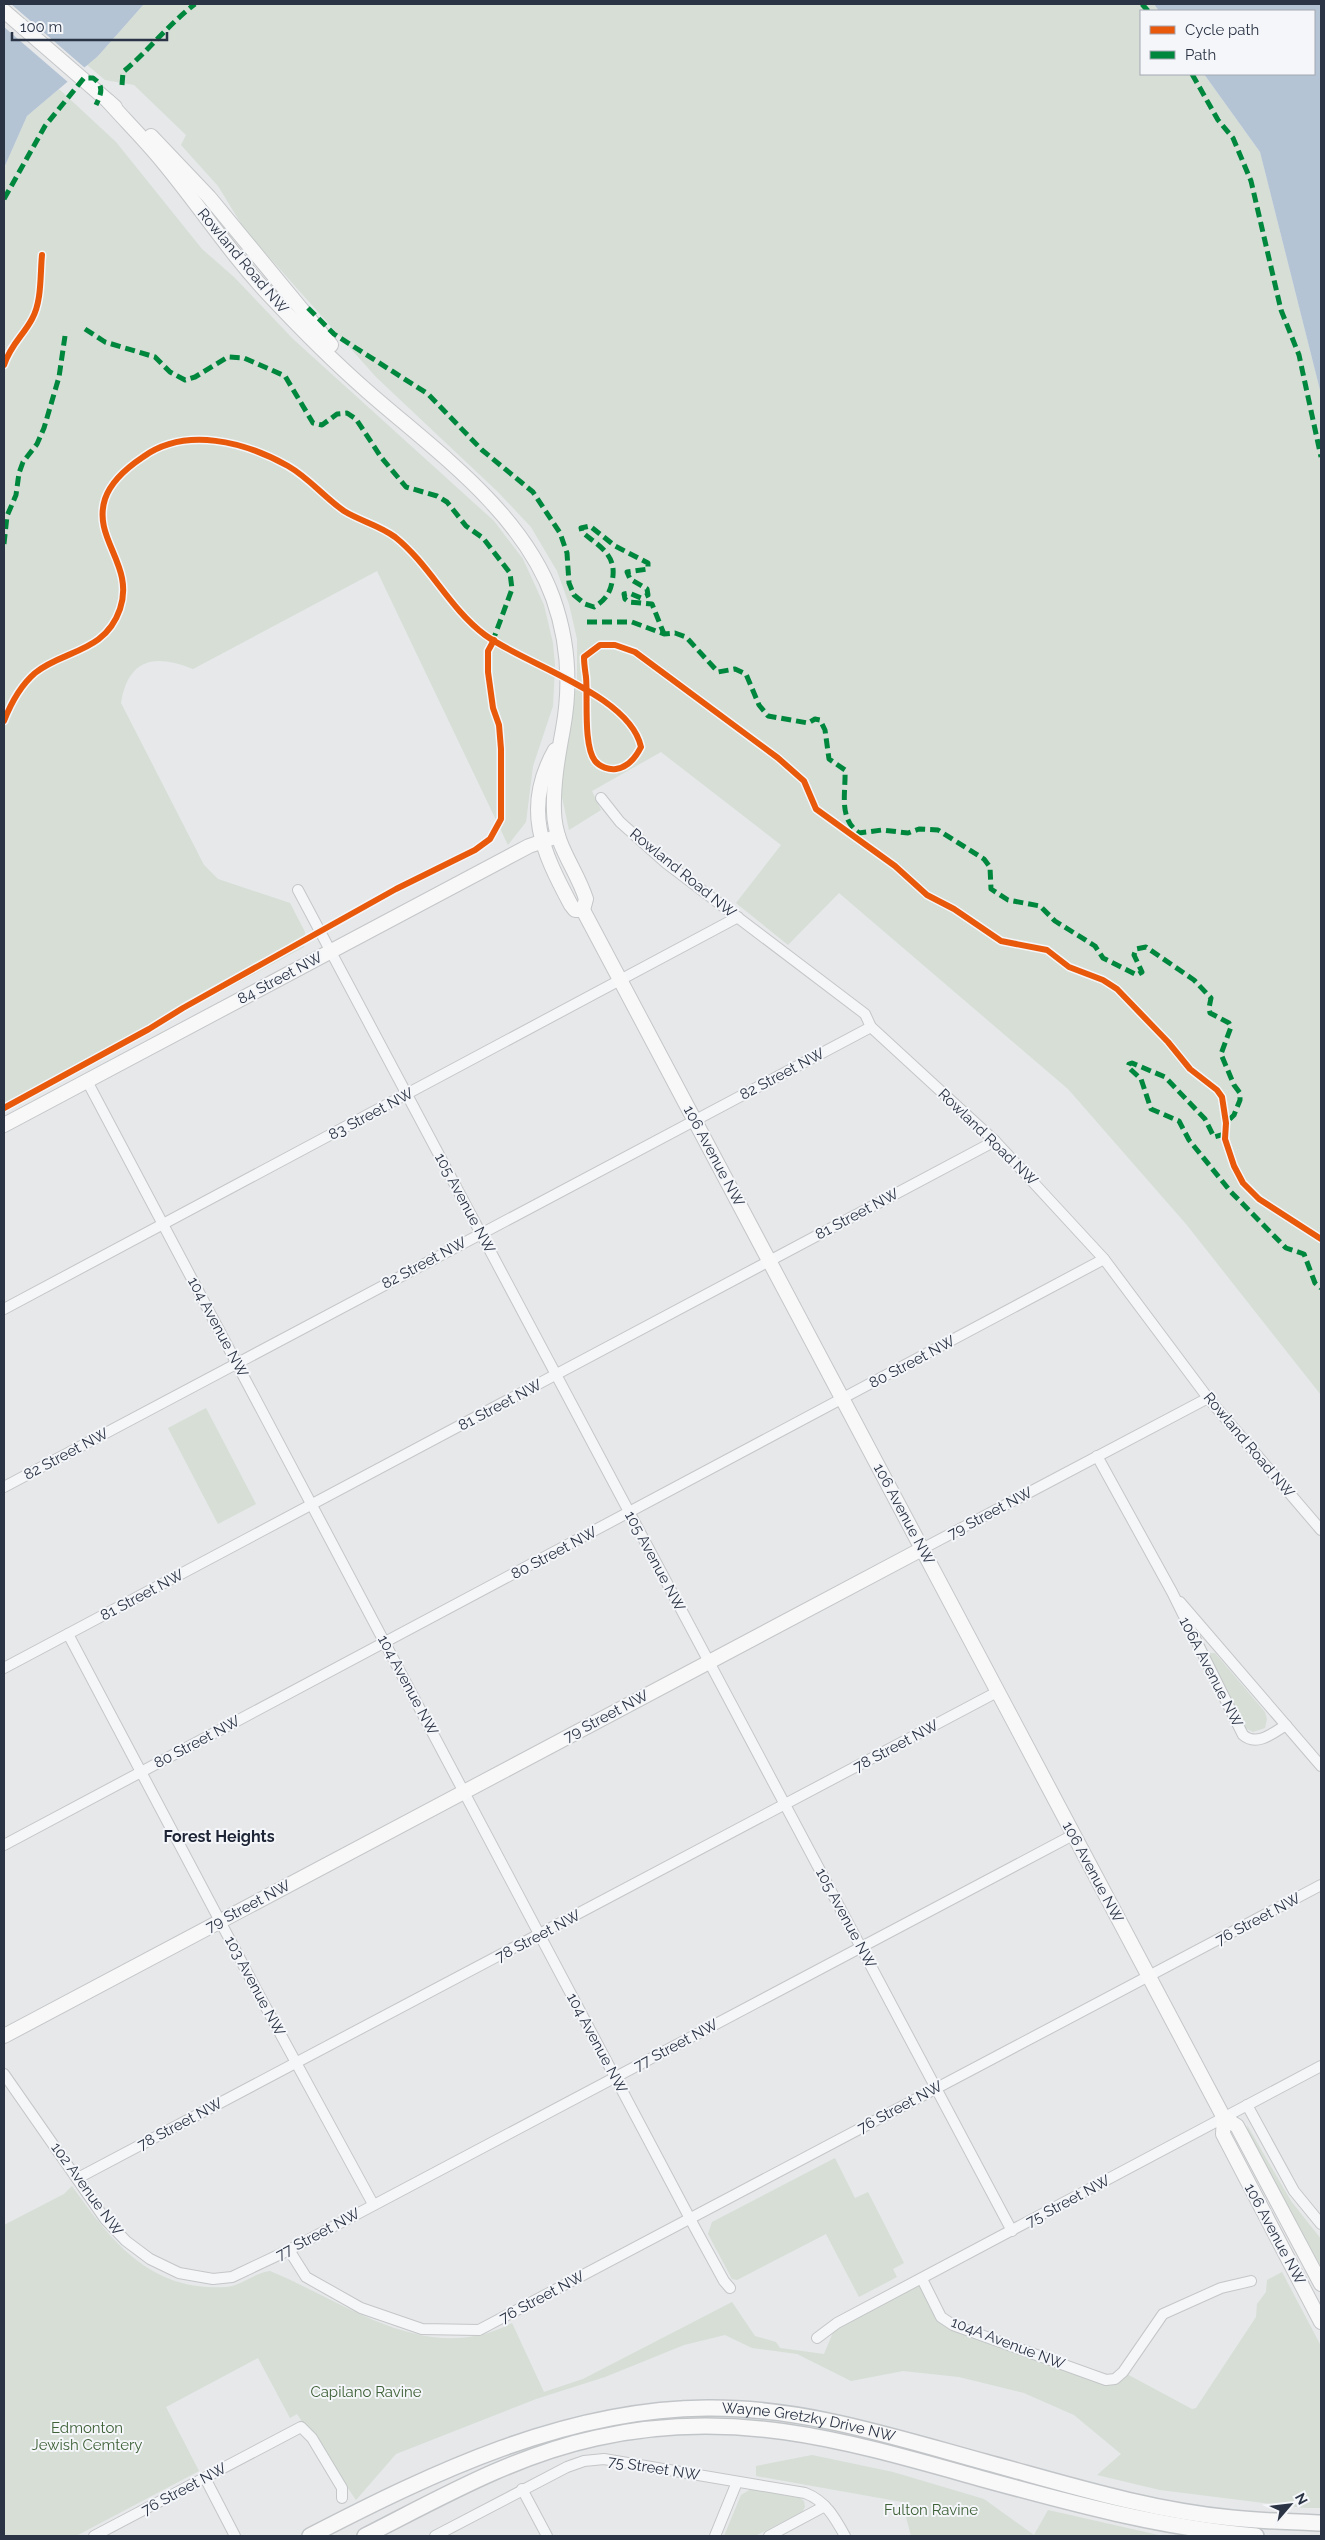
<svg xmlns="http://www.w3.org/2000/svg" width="1325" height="2540" viewBox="0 0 1325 2540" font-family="Raleway,sans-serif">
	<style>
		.green { fill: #d6ded6 }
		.water { fill: #b4c4d5 }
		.pier { fill: #e6e8ea }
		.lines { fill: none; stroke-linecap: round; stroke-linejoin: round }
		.street-casing { stroke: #c4c6c8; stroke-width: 12 }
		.secondary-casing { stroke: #c4c6c8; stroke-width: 16 }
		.primary-casing { stroke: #c2c5c8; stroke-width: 18 }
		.street { stroke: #f5f6f7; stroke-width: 10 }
		.secondary { stroke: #f8f8f8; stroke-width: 14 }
		.primary { stroke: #f8f8f8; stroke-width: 15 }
		.quiet { stroke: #00873e; stroke-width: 5; stroke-dasharray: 10 5; stroke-linecap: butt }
		.cycleway-casing { stroke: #f4f6f9; stroke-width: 9 }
		.cycleway { stroke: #e8590c; stroke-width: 6 }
		.labels { text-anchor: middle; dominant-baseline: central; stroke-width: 4; stroke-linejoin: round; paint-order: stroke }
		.street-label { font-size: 15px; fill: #2b3445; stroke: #f4f6f9 }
		.park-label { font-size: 15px; fill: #3f6138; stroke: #f4f6f9 }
		.neighbourhood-label { font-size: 16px; font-weight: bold; fill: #1d2536; stroke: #f4f6f9 }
	</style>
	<rect width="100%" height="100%" fill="#e6e8ea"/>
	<g class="green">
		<path d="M 144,4 L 1154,4 L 1159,11 L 1141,11 L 1141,74 L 1204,74 L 1260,152 L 1321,394 L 1321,1395 L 1186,1224 L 1068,1089 L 839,893 L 788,945 L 736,903 L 781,845 L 661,752 L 592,791 L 601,810 L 569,830 L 562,797 L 562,780 L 577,679 L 577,639 L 569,604 L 557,571 L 531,527 L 498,492 L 376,377 L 245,230 L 218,186 L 181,145 L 186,135 L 134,85 L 105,80 L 86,64 L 98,56 Z"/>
		<path d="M 59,89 L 116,142 L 202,249 L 234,277 L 293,339 L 494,521 L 523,559 L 544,605 L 553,643 L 555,665 L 553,706 L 533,766 L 526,822 L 508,845 L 377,571 L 193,669 C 154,653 128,659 121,703 L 204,865 L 218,879 L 290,903 L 305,932 L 304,947 L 4,1109 L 4,168 L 27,116 Z"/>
		<path d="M 206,1408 L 256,1504 L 218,1524 L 168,1428 Z"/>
		<path d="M 1210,1653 L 1215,1653 L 1265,1712 L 1267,1719 L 1265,1728 L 1253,1732 L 1245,1728 L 1208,1657 Z"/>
		<path d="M 1247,2125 L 1291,2201 L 1321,2239 L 1321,2267 L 1249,2136 Z"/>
		<path d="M 835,2158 L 855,2198 L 868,2192 L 904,2263 L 893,2269 L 897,2277 L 859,2297 L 826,2234 L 737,2280 L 732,2279 L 708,2234 L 712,2222 Z"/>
		<path d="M 72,2186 C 112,2242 150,2292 227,2287 C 243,2285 254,2273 270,2271 C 346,2302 427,2368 512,2323 L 544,2392 L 583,2379 L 732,2302 L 755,2336 L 776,2342 L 780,2348 L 824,2354 L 837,2323 L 922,2279 L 941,2317 L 1106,2380 L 1123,2372 L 1192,2409 L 1196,2408 L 1256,2317 L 1257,2304 L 1266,2292 L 1267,2280 L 1282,2272 L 1321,2346 L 1321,2508 L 1305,2508 L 1160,2490 L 1097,2475 L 1121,2454 L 1074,2415 L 1024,2393 L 959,2377 L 903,2371 L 851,2381 L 797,2354 L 752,2348 L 725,2335 L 684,2345 L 605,2377 L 536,2399 L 396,2454 L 356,2500 L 297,2414 L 290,2418 L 258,2358 L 166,2407 L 199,2471 L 76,2536 L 4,2536 L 4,2225 L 64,2194 Z"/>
		<path d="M 812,2455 L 893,2472 L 984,2499 L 1034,2535 L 1048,2510 L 1163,2536 L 911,2536 L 902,2502 L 756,2476 L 756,2466 Z"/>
		<path d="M 751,2489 L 800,2498 L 804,2501 L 805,2507 L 802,2512 L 755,2536 L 724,2536 L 741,2495 Z"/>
	</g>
	<g class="water">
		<path d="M 4,4 L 144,4 L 98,56 L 27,116 L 4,168 Z"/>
		<path d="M 1154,4 L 1321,4 L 1321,394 L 1260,152 L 1204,74 L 1314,74 L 1314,11 L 1159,11 Z"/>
	</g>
	<path class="pier" d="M 4,4 L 11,4 L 85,68 L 69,83 L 4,27 Z"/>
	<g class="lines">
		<g class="street-casing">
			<g id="street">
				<path d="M 601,798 L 620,822 L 666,863 L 865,1014 L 871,1027 L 995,1141 L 1104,1259 L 1208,1398 L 1321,1530"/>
				<path d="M 298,890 L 1012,2231"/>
				<path d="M 87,1081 L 695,2228 L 724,2281 L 730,2288"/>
				<path d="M 4,1309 L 738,917"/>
				<path d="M 1097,1456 L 1172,1592 L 1243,1735 C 1257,1747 1273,1733 1286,1725"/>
				<path d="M 4,1487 L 871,1027"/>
				<path d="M 922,1549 L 1208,1398"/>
				<path d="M 1180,1602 L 1321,1766"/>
				<path d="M 68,1634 L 257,1991 L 373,2204"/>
				<path d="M 4,1668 L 995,1141"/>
				<path d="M 4,1845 L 1104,1259"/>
				<path d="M 4,2074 L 105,2219 L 126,2241 L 150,2259 L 179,2273 L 213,2279 L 232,2277 L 289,2250 L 1073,1835"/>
				<path d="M 1247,2105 L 1294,2191 L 1321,2224"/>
				<path d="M 78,2178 L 997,1692"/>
				<path d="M 289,2250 L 306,2277 L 361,2308 L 422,2329 L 479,2330 L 1321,1885"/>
				<path d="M 922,2279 L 941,2317 L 953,2325 L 1106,2380 L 1115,2379 L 1123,2372 L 1163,2314 L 1221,2288 L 1251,2281"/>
				<path d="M 817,2338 L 837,2323 L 1321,2066"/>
				<path d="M 205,2478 L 235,2536"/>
				<path d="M 522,2489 L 547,2536"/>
				<path d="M 94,2536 L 301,2427 L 312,2438 L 342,2488 L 342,2498"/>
				<path d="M 435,2536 L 567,2467 L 584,2461 L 604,2459 L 805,2493 C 826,2501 835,2518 845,2536"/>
				<path d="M 715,2536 L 737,2482"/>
				<path d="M 769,2536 L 825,2506"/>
			</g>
		</g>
		<g class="secondary-casing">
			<g id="secondary">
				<path d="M 4,11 L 115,107"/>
				<path d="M 108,101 C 124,119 142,137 158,156 C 197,202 230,254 272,298 C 302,330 334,362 367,391 C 434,450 522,511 553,598 C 568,640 571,685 563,729 C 558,756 553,784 554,812 C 555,846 576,868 586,899 L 583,910"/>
				<path d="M 151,136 L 209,197 L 331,345"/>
				<path d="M 555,750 C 522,808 542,851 571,905 L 575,910 L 583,910"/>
				<path d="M 583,910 L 1224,2118 L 1237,2126 L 1321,2284"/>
				<path d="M 4,1125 L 529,846 L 558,836"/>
				<path d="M 4,2036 L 922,1549"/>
				<path d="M 1224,2118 L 1223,2134 L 1321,2322"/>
			</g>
		</g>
		<g class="primary-casing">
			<g id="primary">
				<path id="s1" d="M 310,2536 C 434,2472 565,2409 707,2408 C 803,2407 894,2437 985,2462 C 1066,2484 1148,2510 1232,2518 C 1261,2521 1292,2522 1321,2523"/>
				<path d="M 365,2536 C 440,2498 513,2456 596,2438 C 734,2407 847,2441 979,2478 C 1070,2503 1162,2528 1256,2536"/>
			</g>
		</g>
		<use href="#street" class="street"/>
		<use href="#secondary" class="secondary"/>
		<use href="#primary" class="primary"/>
		<g class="quiet">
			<path d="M 1142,4 L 1148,11"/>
			<path d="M 1192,74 L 1218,120 L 1233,138 L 1251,181 L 1281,310 L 1299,355 L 1321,457"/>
			<path d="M 122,85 L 123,72 C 148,51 169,24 195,4"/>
			<path d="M 4,199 L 45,126 L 84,78 L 93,78 C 105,86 101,94 96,105"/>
			<path d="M 308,308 L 334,334 L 428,394 L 482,450 L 533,492 L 560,533 L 567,553 L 569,583 L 574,595 L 585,604 L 594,607 C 604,601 610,594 612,582 C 618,555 600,547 582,532 L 581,528 L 590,526 L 615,546 L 648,563 L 648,569 L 627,572 L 630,579 L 647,589 L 648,595 L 641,598 L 629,593 L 624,594 L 625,599 L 629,602 L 652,604 L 664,634"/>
			<path d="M 85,329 L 105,342 L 155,357 L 170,372 L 185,380 L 195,377 L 228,357 L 244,358 L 285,376 L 313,423 L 322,425 L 337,414 L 347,413 L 356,419 L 381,457 L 406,487 L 437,496 L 447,502 L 466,526 L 483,538 L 510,573 L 512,589 L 492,643"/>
			<path d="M 4,544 L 7,516 L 16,495 L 19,473 L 23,462 L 37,444 L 44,428 L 59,377 L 65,336"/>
			<path d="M 587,622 L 632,622 L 664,634 L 675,633 L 686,637 L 718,672 L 735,669 L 746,674 L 759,705 L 768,716 L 808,723 L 815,719 L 820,720 L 825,730 L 829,759 L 845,770 C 846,793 838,818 859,833 L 882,830 L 908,833 L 919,829 L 938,830 L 984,859 L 990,867 L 991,889 L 1008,900 L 1040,906 L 1055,921 L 1095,946 L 1103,958 L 1137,975 L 1142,972 L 1134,955 L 1136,949 L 1146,947 L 1194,980 L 1211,998 L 1209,1008 L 1210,1013 L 1229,1023 L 1231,1027 L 1221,1054 L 1234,1085 L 1240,1093 L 1240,1100 L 1234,1115 L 1226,1123"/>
			<path d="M 1225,1134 L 1214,1137 L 1205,1119 L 1165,1077 L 1132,1063 L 1129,1064 L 1128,1067 L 1141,1079 L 1151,1109 L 1179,1121 L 1189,1140 L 1231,1192 L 1286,1248 L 1304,1254 L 1315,1283 L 1321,1288"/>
		</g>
		<g class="cycleway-casing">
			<g id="cycleway">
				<path d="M 4,365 C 11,344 23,336 32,319 C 42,301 40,275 42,255"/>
				<path d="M 4,721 C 11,703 20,686 35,673 C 63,650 105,653 120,609 C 135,565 92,539 105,499 C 111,481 128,467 143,457 C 186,426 245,442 288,466 C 309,478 324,497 344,511 C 360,521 379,525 395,537 C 430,565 449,608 485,635 C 526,665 630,695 641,747 C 636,757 629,767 616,769 C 609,770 600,767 595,761 C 583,745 588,698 586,677 C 585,670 584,664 584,657 L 600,645 L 615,645 L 635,652 L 778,758 L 804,781 L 816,809 L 895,866 L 927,895 L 954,909 L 1001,941 L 1047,950 L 1069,967 L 1103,980 L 1117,989 L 1168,1042 L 1190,1069 L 1217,1090 L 1222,1097 L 1226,1123 L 1225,1139 L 1234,1166 L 1243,1183 L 1259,1199 L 1321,1239"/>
				<path d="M 4,1108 L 149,1029 L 183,1008 L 396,889 L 475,850 L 490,839 L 501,819 L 501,749 L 499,725 L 493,708 L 488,672 L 488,651 L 494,640"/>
			</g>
		</g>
		<use href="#cycleway" class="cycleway"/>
	</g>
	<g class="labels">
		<g class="street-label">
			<text transform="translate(243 261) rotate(50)">Rowland Road NW</text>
			<text transform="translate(683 873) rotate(39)">Rowland Road NW</text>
			<text transform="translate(280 978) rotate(-28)">84 Street NW</text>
			<text transform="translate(782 1074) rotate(-28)">82 Street NW</text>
			<text transform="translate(371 1114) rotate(-28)">83 Street NW</text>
			<text transform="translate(988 1137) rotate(44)">Rowland Road NW</text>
			<text transform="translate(714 1156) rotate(62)">106 Avenue NW</text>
			<text transform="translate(465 1203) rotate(62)">105 Avenue NW</text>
			<text transform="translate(857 1214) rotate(-28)">81 Street NW</text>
			<text transform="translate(424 1263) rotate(-28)">82 Street NW</text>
			<text transform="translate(218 1327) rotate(62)">104 Avenue NW</text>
			<text transform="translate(912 1362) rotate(-28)">80 Street NW</text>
			<text transform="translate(500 1405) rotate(-28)">81 Street NW</text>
			<text transform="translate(1249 1445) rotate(50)">Rowland Road NW</text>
			<text transform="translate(66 1454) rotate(-28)">82 Street NW</text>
			<text transform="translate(990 1513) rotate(-28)">79 Street NW</text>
			<text transform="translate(904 1514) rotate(62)">106 Avenue NW</text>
			<text transform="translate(554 1553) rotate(-28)">80 Street NW</text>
			<text transform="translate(655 1561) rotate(62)">105 Avenue NW</text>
			<text transform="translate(142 1595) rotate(-28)">81 Street NW</text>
			<text transform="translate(1211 1672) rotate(63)">106A Avenue NW</text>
			<text transform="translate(408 1685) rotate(62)">104 Avenue NW</text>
			<text transform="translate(606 1716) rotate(-28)">79 Street NW</text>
			<text transform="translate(197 1742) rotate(-28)">80 Street NW</text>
			<text transform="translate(896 1746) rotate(-28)">78 Street NW</text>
			<text transform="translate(1093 1872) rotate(62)">106 Avenue NW</text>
			<text transform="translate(248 1906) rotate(-28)">79 Street NW</text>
			<text transform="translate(846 1918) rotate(62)">105 Avenue NW</text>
			<text transform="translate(1258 1919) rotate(-28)">76 Street NW</text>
			<text transform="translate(538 1936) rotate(-28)">78 Street NW</text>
			<text transform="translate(255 1986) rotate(62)">103 Avenue NW</text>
			<text transform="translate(597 2043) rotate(62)">104 Avenue NW</text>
			<text transform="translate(676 2045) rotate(-28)">77 Street NW</text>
			<text transform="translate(900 2107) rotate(-28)">76 Street NW</text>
			<text transform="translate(180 2124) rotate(-28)">78 Street NW</text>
			<text transform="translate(87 2189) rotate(54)">102 Avenue NW</text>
			<text transform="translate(1068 2201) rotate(-28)">75 Street NW</text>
			<text transform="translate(318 2234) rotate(-28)">77 Street NW</text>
			<text transform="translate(1275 2234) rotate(62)">106 Avenue NW</text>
			<text transform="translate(542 2297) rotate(-28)">76 Street NW</text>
			<text transform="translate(1008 2343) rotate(21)">104A Avenue NW</text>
			<text stroke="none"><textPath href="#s1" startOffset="524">Wayne Gretzky Drive NW</textPath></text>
			<text transform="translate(654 2468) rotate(9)">75 Street NW</text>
			<text transform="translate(184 2489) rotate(-28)">76 Street NW</text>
		</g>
		<g class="park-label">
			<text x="366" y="2392">Capilano Ravine</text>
			<text x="87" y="2428">Edmonton<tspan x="87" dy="17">Jewish Cemtery</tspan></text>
			<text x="931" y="2510">Fulton Ravine</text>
		</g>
		<g class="neighbourhood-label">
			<text x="219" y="1836">Forest Heights</text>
		</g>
	</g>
	<rect width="1325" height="2540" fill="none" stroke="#2b3445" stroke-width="10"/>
	<rect x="1140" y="10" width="175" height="65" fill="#f4f6f9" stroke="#a4a8b1"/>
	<rect x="1150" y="26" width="25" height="8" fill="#e8590c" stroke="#a4a8b1"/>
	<text x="1185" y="35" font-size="15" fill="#2b3445">Cycle path</text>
	<rect x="1150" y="51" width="25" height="8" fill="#00873e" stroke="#a4a8b1"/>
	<text x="1185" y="60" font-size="15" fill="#2b3445">Path</text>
	<g transform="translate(1290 2505) rotate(62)" stroke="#f4f6f9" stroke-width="4" paint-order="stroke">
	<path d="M0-4L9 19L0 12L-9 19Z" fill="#2b3445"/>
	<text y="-8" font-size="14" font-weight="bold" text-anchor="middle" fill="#2b3445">N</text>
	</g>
	<path d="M12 32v8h155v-8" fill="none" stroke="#2b3445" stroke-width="2.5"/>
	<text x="20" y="32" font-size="15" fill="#2b3445" stroke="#f4f6f9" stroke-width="4" paint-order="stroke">100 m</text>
</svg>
